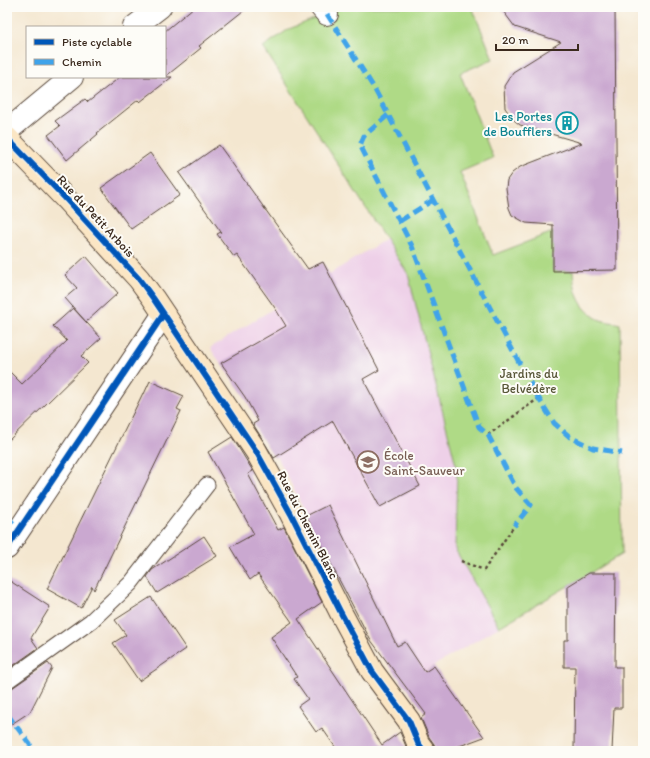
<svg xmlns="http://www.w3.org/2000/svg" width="650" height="758" viewBox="0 0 650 758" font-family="Itim,sans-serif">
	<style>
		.built { fill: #eed0e8 }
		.green { fill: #afda86; stroke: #758252 }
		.building { fill: #caa8d0 }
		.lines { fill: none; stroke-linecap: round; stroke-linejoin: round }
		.lane-casing { stroke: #574639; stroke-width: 17 }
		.street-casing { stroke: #574639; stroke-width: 24 }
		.secondary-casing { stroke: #574639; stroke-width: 24 }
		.path { stroke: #574639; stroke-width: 2.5; stroke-dasharray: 3 3; stroke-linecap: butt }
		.lane { stroke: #fff; stroke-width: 15 }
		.street { stroke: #fff; stroke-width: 22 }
		.secondary { stroke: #fbe6c4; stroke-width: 22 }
		.quiet { stroke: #3fa3ea; stroke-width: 5; stroke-dasharray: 10 5; stroke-linecap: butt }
		.cycleway-casing { stroke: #fdfcf7; stroke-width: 8 }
		.cycleway { stroke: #0057b8; stroke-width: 6 }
		.labels { text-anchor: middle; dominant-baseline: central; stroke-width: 4; stroke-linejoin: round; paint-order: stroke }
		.culture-label { font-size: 13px; fill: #0d838f; stroke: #fdfcf7; text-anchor: end }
		.street-label { font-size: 13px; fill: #3b2a1e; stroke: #fdfcf7 }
		.park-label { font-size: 13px; fill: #585638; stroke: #fdfcf7 }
		.education-label { font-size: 13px; fill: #785e54; stroke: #fdfcf7; text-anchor: start }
	</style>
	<rect width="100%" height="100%" fill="#fdfcf7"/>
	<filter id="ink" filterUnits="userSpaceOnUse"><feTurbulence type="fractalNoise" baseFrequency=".025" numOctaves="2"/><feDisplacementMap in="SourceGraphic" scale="8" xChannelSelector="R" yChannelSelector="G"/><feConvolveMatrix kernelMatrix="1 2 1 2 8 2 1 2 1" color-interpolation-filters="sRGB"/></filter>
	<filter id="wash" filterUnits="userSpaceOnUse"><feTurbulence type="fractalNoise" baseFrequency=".012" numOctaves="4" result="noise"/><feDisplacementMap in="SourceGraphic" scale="16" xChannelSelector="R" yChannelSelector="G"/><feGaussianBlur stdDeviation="0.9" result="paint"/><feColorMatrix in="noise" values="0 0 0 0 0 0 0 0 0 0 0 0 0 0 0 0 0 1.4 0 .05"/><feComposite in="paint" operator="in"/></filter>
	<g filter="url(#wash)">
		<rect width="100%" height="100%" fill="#f4e7d0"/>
		<path class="built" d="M 386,239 L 408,274 L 457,469 L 455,549 L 499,627 L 403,684 L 370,640 L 277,456 L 245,397 L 210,348 Z"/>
		<path class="green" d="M 344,7 L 472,7 L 493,59 L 460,73 L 493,158 L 460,172 L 493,255 L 553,232 L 553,271 L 573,271 C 574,292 579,308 598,319 C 604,322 613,322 620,324 L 622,554 L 499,627 L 455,549 L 457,469 L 408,274 L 263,47 L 289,29 Z"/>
		<g id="blocks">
			<g class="building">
				<path d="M 194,7 L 248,7 L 199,46 L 201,48 L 165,77 L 165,31 Z"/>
				<path d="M 500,7 L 615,7 L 617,270 L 553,271 L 553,225 L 526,223 L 512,215 L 509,208 L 506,188 L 507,180 L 512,173 L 520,167 L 582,143 L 520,125 L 514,120 L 505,108 L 504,86 L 513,72 L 561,42 L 515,27 Z"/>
				<path d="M 120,77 L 172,77 L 140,102 L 138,100 L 97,133 L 98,134 L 67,160 L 48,135 L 60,126 L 55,121 L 85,99 L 88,102 Z"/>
				<path d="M 219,145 L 308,269 L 323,262 L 379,370 L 363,379 L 420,486 L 380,507 L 333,421 L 274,458 L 253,424 L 258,421 L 245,397 L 221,363 L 286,326 L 275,308 L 237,255 L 234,257 L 217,234 L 221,232 L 179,173 Z"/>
				<path d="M 150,153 L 180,195 L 131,229 L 101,188 Z"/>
				<path d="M 86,256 L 118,293 L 86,322 L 65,298 L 77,288 L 65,275 Z"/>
				<path d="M 73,308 L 101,338 L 81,356 L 88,363 L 7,442 L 7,369 L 22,384 L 67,341 L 53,326 Z"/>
				<path d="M 150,381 L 184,396 L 177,409 L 181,411 L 94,590 L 92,586 L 81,608 L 47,589 L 143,393 L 144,394 Z"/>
				<path d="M 232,437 L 253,471 L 248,474 L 278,530 L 284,527 L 322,602 L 298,619 L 382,745 L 400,732 L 408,751 L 338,751 L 322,728 L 316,732 L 298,706 L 308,699 L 294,679 L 297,677 L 271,637 L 292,622 L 258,574 L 250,580 L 230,547 L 254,534 L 208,452 Z"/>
				<path d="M 328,505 L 397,646 L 405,642 L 425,672 L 434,666 L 484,737 L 446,751 L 436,751 L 434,744 L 429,737 L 421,718 L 426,714 L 370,639 L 306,516 Z"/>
				<path d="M 204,536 L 217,556 L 157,593 L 147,577 L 152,570 Z"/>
				<path d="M 589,573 L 616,573 L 615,667 L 622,667 L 622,708 L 614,708 L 612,751 L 574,751 L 575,667 L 564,667 L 564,640 L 568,640 L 568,586 Z"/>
				<path d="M 7,579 L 50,607 L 31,638 L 38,648 L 7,670 Z"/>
				<path d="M 151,597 L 186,649 L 139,681 L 113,643 L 126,635 L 115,620 Z"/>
				<path d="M 48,663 L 52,668 L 30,712 L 7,727 L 7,690 L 12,688 Z"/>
			</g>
		</g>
	</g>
	<g filter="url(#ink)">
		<use href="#blocks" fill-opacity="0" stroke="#574639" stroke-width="1"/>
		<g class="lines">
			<g class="lane-casing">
				<path id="lane" d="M 7,681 L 91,621 L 131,583 L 207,485"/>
			</g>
			<g class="street-casing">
				<g id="street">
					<path d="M 321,7 L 327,14"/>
					<path d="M 134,27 L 160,7"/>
					<path d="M 7,131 L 72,77"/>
					<path d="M 7,548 L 163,315"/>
				</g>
			</g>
			<g class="secondary-casing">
				<path id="secondary" d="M 7,138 L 65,198 L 139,279 L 153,298 L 256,451 L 291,514 L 341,613 L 372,671 L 409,721 L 418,743 L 424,751"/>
			</g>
			<g class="path">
				<path d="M 488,435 L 539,398"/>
				<path d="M 461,561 L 484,570 L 514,526"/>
			</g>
			<use href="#lane" class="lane"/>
			<use href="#street" class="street"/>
			<use href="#secondary" class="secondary"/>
			<g class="quiet">
				<path d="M 327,14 L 374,88 L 488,304 L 536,394 L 554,423 L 570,437 L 593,448 L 622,453"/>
				<path d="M 388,115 L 364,136 L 360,145 L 412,246 L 479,427 L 488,435 L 516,488 L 531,505 L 514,526"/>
				<path d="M 400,221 L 433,200"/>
				<path d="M 7,516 L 19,530"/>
				<path d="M 7,714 L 35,751"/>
			</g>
			<g class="cycleway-casing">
				<g id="cycleway">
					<path d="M 7,138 L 65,198 L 139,279 L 153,298 L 256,451 L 291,514 L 341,613 L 372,671 L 409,721 L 418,743 L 424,751"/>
					<path d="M 7,548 L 163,315"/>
				</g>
			</g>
			<use href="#cycleway" class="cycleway"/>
		</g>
	</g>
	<defs>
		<g id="building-ring" transform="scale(1.15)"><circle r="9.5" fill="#fdfcf7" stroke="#0f9aa8" stroke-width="1.5"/><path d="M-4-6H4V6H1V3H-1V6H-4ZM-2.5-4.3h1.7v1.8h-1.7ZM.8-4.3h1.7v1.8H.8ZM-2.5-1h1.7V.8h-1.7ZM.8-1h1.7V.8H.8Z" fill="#0f9aa8"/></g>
		<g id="school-ring" transform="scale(1.15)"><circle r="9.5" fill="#fdfcf7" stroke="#8d6e63" stroke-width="1.5"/><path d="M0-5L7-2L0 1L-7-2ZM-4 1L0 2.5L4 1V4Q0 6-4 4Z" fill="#8d6e63"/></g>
	</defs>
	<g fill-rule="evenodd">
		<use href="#building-ring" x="567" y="123"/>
		<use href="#school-ring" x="368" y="462"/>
	</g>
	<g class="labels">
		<g class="culture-label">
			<text x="552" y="116">Les Portes<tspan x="552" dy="15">de Boufflers</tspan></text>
		</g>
		<g class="street-label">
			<text transform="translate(96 216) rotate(47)">Rue du Petit Arbois</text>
			<text transform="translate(308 525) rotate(63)">Rue du Chemin Blanc</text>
		</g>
		<g class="park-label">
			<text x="529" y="373">Jardins du<tspan x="529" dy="15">Belvédère</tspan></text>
		</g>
		<g class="education-label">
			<text x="384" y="455">École<tspan x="384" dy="15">Saint-Sauveur</tspan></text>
		</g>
	</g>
	<rect width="650" height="758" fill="none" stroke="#fdfcf7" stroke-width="24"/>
	<rect x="26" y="26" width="140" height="52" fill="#fdfcf7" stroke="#afa8a0"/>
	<rect x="34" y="39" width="20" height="6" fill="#0057b8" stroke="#afa8a0"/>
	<text x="62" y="46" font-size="12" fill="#3b2a1e">Piste cyclable</text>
	<rect x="34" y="59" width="20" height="6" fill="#3fa3ea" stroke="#afa8a0"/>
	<text x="62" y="66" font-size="12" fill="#3b2a1e">Chemin</text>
	<path d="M496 44v6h82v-6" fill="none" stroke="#3b2a1e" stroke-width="2"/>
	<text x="502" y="44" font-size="12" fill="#3b2a1e" stroke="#fdfcf7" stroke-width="3" paint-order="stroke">20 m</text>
</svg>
